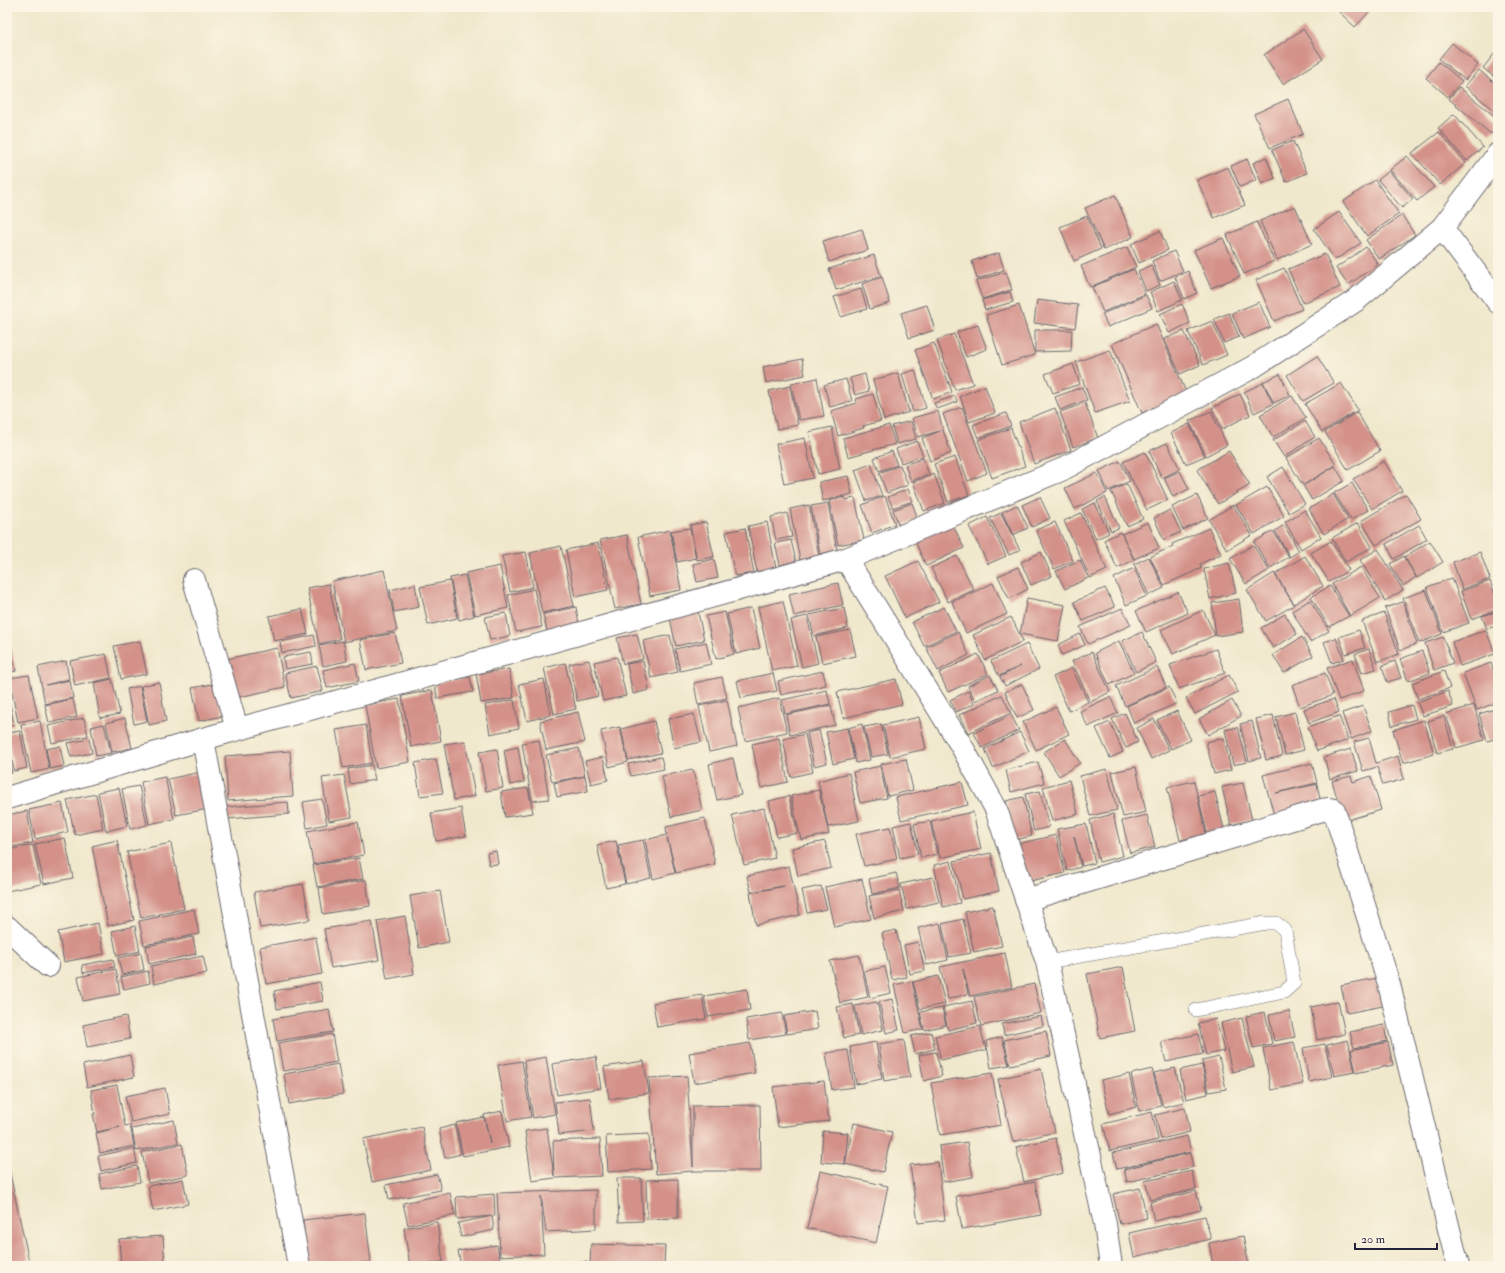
<svg xmlns="http://www.w3.org/2000/svg" width="1505" height="1273" viewBox="0 0 1505 1273" font-family="'IM FELL Double Pica',serif">
	<style>
		.building { fill: #d39189 }
		.lines { fill: none; stroke-linecap: round; stroke-linejoin: round }
		.lane-casing { stroke: #6a676e; stroke-width: 14 }
		.street-casing { stroke: #6a676e; stroke-width: 24 }
		.lane { stroke: #fff; stroke-width: 13 }
		.street { stroke: #fff; stroke-width: 22 }
	</style>
	<rect width="100%" height="100%" fill="#fcf5e5"/>
	<filter id="ink" filterUnits="userSpaceOnUse"><feTurbulence type="fractalNoise" baseFrequency=".025" numOctaves="2"/><feDisplacementMap in="SourceGraphic" scale="8" xChannelSelector="R" yChannelSelector="G"/><feConvolveMatrix kernelMatrix="1 2 1 2 8 2 1 2 1" color-interpolation-filters="sRGB"/></filter>
	<filter id="wash" filterUnits="userSpaceOnUse"><feTurbulence type="fractalNoise" baseFrequency=".012" numOctaves="4" result="noise"/><feDisplacementMap in="SourceGraphic" scale="16" xChannelSelector="R" yChannelSelector="G"/><feGaussianBlur stdDeviation="0.9" result="paint"/><feColorMatrix in="noise" values="0 0 0 0 0 0 0 0 0 0 0 0 0 0 0 0 0 1.4 0 .05"/><feComposite in="paint" operator="in"/></filter>
	<g filter="url(#wash)">
		<rect width="100%" height="100%" fill="#f0e8cc"/>
		<g id="blocks">
			<g class="building">
				<path d="M 1334,7 L 1374,7 L 1355,27 Z"/>
				<path d="M 1303,29 L 1323,59 L 1283,84 L 1264,55 Z"/>
				<path d="M 1452,43 L 1478,65 L 1465,80 L 1439,59 Z"/>
				<path d="M 1498,49 L 1498,80 L 1483,68 Z"/>
				<path d="M 1439,62 L 1462,81 L 1448,97 L 1426,78 Z"/>
				<path d="M 1479,70 L 1498,86 L 1498,114 L 1465,86 Z"/>
				<path d="M 1459,87 L 1498,119 L 1498,125 L 1491,134 L 1449,99 Z"/>
				<path d="M 1288,99 L 1303,134 L 1270,148 L 1254,114 Z"/>
				<path d="M 1454,114 L 1483,147 L 1467,161 L 1438,128 Z"/>
				<path d="M 1439,132 L 1466,163 L 1440,185 L 1412,153 Z"/>
				<path d="M 1293,141 L 1307,173 L 1286,182 L 1272,150 Z"/>
				<path d="M 1407,156 L 1434,187 L 1417,201 L 1390,170 Z"/>
				<path d="M 1266,157 L 1275,178 L 1262,184 L 1253,163 Z"/>
				<path d="M 1247,159 L 1256,180 L 1240,187 L 1231,166 Z"/>
				<path d="M 1228,167 L 1245,205 L 1214,218 L 1197,180 Z"/>
				<path d="M 1389,171 L 1413,199 L 1402,208 L 1378,180 Z"/>
				<path d="M 1375,180 L 1399,214 L 1367,236 L 1343,202 Z"/>
				<path d="M 1115,195 L 1133,237 L 1104,250 L 1085,208 Z"/>
				<path d="M 1295,206 L 1312,244 L 1277,260 L 1260,221 Z"/>
				<path d="M 1339,212 L 1361,243 L 1335,260 L 1314,229 Z"/>
				<path d="M 1402,215 L 1415,235 L 1379,259 L 1366,240 Z"/>
				<path d="M 1087,216 L 1101,249 L 1074,261 L 1060,227 Z"/>
				<path d="M 1257,222 L 1274,261 L 1244,274 L 1227,235 Z"/>
				<path d="M 862,229 L 868,250 L 829,262 L 823,241 Z"/>
				<path d="M 1160,231 L 1168,250 L 1139,263 L 1131,244 Z"/>
				<path d="M 1223,238 L 1240,276 L 1211,288 L 1194,250 Z"/>
				<path d="M 1127,247 L 1136,267 L 1090,287 L 1081,266 Z"/>
				<path d="M 1366,247 L 1378,264 L 1348,285 L 1336,268 Z"/>
				<path d="M 1174,251 L 1183,271 L 1160,281 L 1152,261 Z"/>
				<path d="M 999,253 L 1004,270 L 977,279 L 972,261 Z"/>
				<path d="M 1325,254 L 1340,287 L 1303,303 L 1288,269 Z"/>
				<path d="M 874,255 L 881,276 L 836,290 L 829,269 Z"/>
				<path d="M 1151,265 L 1160,285 L 1146,291 L 1138,271 Z"/>
				<path d="M 1284,268 L 1302,309 L 1274,321 L 1256,280 Z"/>
				<path d="M 1134,269 L 1145,294 L 1103,312 L 1092,287 Z"/>
				<path d="M 1188,271 L 1197,293 L 1184,299 L 1175,277 Z"/>
				<path d="M 1006,272 L 1012,290 L 982,299 L 976,281 Z"/>
				<path d="M 882,277 L 890,303 L 870,309 L 862,284 Z"/>
				<path d="M 1174,281 L 1182,300 L 1158,311 L 1150,292 Z"/>
				<path d="M 861,289 L 867,309 L 841,317 L 834,297 Z"/>
				<path d="M 1010,292 L 1013,302 L 985,310 L 982,300 Z"/>
				<path d="M 1146,295 L 1152,308 L 1108,327 L 1102,314 Z"/>
				<path d="M 1037,300 L 1078,305 L 1075,328 L 1034,323 Z"/>
				<path d="M 1259,302 L 1270,327 L 1243,339 L 1232,313 Z"/>
				<path d="M 1182,304 L 1190,323 L 1169,333 L 1160,314 Z"/>
				<path d="M 927,305 L 935,330 L 909,338 L 901,313 Z"/>
				<path d="M 1019,305 L 1035,355 L 1002,365 L 986,315 Z"/>
				<path d="M 1229,313 L 1239,337 L 1224,343 L 1214,319 Z"/>
				<path d="M 1212,321 L 1227,355 L 1203,365 L 1188,331 Z"/>
				<path d="M 1156,324 L 1187,394 L 1142,413 L 1112,344 Z"/>
				<path d="M 978,325 L 987,349 L 966,357 L 957,332 Z"/>
				<path d="M 1035,330 L 1072,330 L 1071,351 L 1035,352 Z"/>
				<path d="M 1184,331 L 1200,365 L 1180,374 L 1164,339 Z"/>
				<path d="M 954,334 L 973,384 L 955,390 L 937,340 Z"/>
				<path d="M 934,343 L 952,392 L 933,399 L 915,350 Z"/>
				<path d="M 1110,350 L 1130,401 L 1095,413 L 1076,362 Z"/>
				<path d="M 1317,356 L 1334,383 L 1303,401 L 1287,375 Z"/>
				<path d="M 802,359 L 805,375 L 766,383 L 763,367 Z"/>
				<path d="M 1073,364 L 1080,384 L 1053,393 L 1045,374 Z"/>
				<path d="M 915,370 L 926,408 L 913,412 L 902,374 Z"/>
				<path d="M 898,373 L 909,412 L 884,420 L 873,380 Z"/>
				<path d="M 865,374 L 869,391 L 855,395 L 850,378 Z"/>
				<path d="M 1280,374 L 1290,395 L 1274,403 L 1263,382 Z"/>
				<path d="M 817,378 L 824,416 L 799,420 L 791,384 Z"/>
				<path d="M 846,379 L 852,401 L 830,407 L 824,385 Z"/>
				<path d="M 1263,383 L 1273,404 L 1254,413 L 1244,392 Z"/>
				<path d="M 1341,383 L 1358,410 L 1322,432 L 1305,404 Z"/>
				<path d="M 790,386 L 798,425 L 777,429 L 769,391 Z"/>
				<path d="M 985,386 L 995,413 L 969,422 L 960,396 Z"/>
				<path d="M 1082,387 L 1087,400 L 1060,410 L 1055,397 Z"/>
				<path d="M 873,394 L 881,421 L 863,426 L 864,428 L 838,436 L 831,411 L 857,403 L 856,399 Z"/>
				<path d="M 1240,394 L 1250,415 L 1222,429 L 1212,408 Z"/>
				<path d="M 955,396 L 957,402 L 937,409 L 934,403 Z"/>
				<path d="M 1292,396 L 1306,418 L 1273,437 L 1260,415 Z"/>
				<path d="M 1085,403 L 1098,438 L 1073,447 L 1060,412 Z"/>
				<path d="M 962,407 L 987,473 L 968,481 L 943,414 Z"/>
				<path d="M 1055,408 L 1071,450 L 1034,464 L 1019,422 Z"/>
				<path d="M 938,411 L 943,430 L 951,453 L 930,461 L 922,438 L 940,431 L 918,437 L 912,418 Z"/>
				<path d="M 1211,411 L 1227,445 L 1206,456 L 1189,421 Z"/>
				<path d="M 1357,412 L 1380,451 L 1348,470 L 1325,432 Z"/>
				<path d="M 1006,413 L 1011,426 L 978,438 L 973,425 Z"/>
				<path d="M 911,421 L 916,439 L 897,444 L 892,426 Z"/>
				<path d="M 1305,421 L 1315,437 L 1284,457 L 1273,440 Z"/>
				<path d="M 1189,424 L 1205,456 L 1186,464 L 1171,433 Z"/>
				<path d="M 889,425 L 895,444 L 848,457 L 843,438 Z"/>
				<path d="M 832,427 L 840,469 L 818,474 L 809,432 Z"/>
				<path d="M 1011,428 L 1025,466 L 992,478 L 978,440 Z"/>
				<path d="M 805,438 L 813,478 L 784,484 L 776,444 Z"/>
				<path d="M 1319,438 L 1336,465 L 1304,485 L 1335,466 L 1344,481 L 1312,500 L 1286,458 Z"/>
				<path d="M 917,441 L 923,456 L 901,463 L 896,449 Z"/>
				<path d="M 1167,443 L 1180,469 L 1162,478 L 1149,451 Z"/>
				<path d="M 892,451 L 897,465 L 879,471 L 874,458 Z"/>
				<path d="M 1229,451 L 1250,485 L 1218,504 L 1197,470 Z"/>
				<path d="M 1145,452 L 1168,500 L 1147,510 L 1123,462 Z"/>
				<path d="M 955,457 L 969,495 L 948,502 L 934,464 Z"/>
				<path d="M 923,458 L 929,474 L 911,481 L 905,465 Z"/>
				<path d="M 1120,461 L 1130,481 L 1108,491 L 1099,471 Z"/>
				<path d="M 1384,461 L 1402,491 L 1372,509 L 1353,479 Z"/>
				<path d="M 871,464 L 882,496 L 866,501 L 855,470 Z"/>
				<path d="M 900,465 L 908,485 L 887,493 L 879,473 Z"/>
				<path d="M 1283,467 L 1305,504 L 1289,513 L 1267,477 Z"/>
				<path d="M 1180,471 L 1189,489 L 1173,497 L 1164,478 Z"/>
				<path d="M 1097,473 L 1107,493 L 1075,509 L 1065,488 Z"/>
				<path d="M 934,474 L 945,503 L 924,511 L 913,482 Z"/>
				<path d="M 848,476 L 852,494 L 823,501 L 819,482 Z"/>
				<path d="M 1352,483 L 1368,510 L 1351,520 L 1334,493 Z"/>
				<path d="M 1127,484 L 1143,519 L 1127,526 L 1111,491 Z"/>
				<path d="M 1267,487 L 1284,516 L 1254,534 L 1236,505 Z"/>
				<path d="M 908,489 L 913,501 L 893,508 L 888,497 Z"/>
				<path d="M 1333,494 L 1348,519 L 1324,534 L 1309,509 Z"/>
				<path d="M 1406,494 L 1421,519 L 1376,545 L 1361,521 Z"/>
				<path d="M 1197,495 L 1208,518 L 1183,530 L 1172,507 Z"/>
				<path d="M 885,496 L 895,524 L 872,533 L 862,505 Z"/>
				<path d="M 844,497 L 845,500 L 855,498 L 864,540 L 838,545 L 829,501 Z"/>
				<path d="M 1040,497 L 1050,518 L 1032,527 L 1022,505 Z"/>
				<path d="M 1105,497 L 1119,528 L 1111,531 L 1097,501 Z"/>
				<path d="M 828,503 L 837,550 L 820,554 L 811,506 Z"/>
				<path d="M 912,503 L 918,519 L 899,526 L 893,510 Z"/>
				<path d="M 1095,503 L 1109,533 L 1096,539 L 1082,509 Z"/>
				<path d="M 809,505 L 819,556 L 800,560 L 790,509 Z"/>
				<path d="M 1017,505 L 1028,528 L 1013,535 L 1002,512 Z"/>
				<path d="M 1233,505 L 1252,535 L 1227,550 L 1209,520 Z"/>
				<path d="M 1170,510 L 1181,532 L 1164,540 L 1154,518 Z"/>
				<path d="M 1305,510 L 1321,537 L 1301,549 L 1285,522 Z"/>
				<path d="M 787,513 L 792,537 L 776,540 L 771,517 Z"/>
				<path d="M 1001,513 L 1020,550 L 1009,555 L 990,518 Z"/>
				<path d="M 1081,513 L 1107,570 L 1090,578 L 1064,521 Z"/>
				<path d="M 987,517 L 1006,556 L 988,564 L 969,526 Z"/>
				<path d="M 706,522 L 714,557 L 697,560 L 690,525 Z"/>
				<path d="M 767,522 L 776,568 L 757,572 L 748,526 Z"/>
				<path d="M 1055,522 L 1073,561 L 1054,569 L 1036,530 Z"/>
				<path d="M 1148,522 L 1159,548 L 1134,559 L 1122,534 Z"/>
				<path d="M 952,523 L 964,548 L 926,566 L 915,541 Z"/>
				<path d="M 1358,523 L 1372,547 L 1346,562 L 1332,538 Z"/>
				<path d="M 1284,525 L 1299,551 L 1290,557 L 1275,531 Z"/>
				<path d="M 1419,525 L 1427,539 L 1394,559 L 1386,544 Z"/>
				<path d="M 690,528 L 696,558 L 677,562 L 671,531 Z"/>
				<path d="M 745,528 L 754,573 L 735,576 L 726,532 Z"/>
				<path d="M 1209,528 L 1221,554 L 1200,564 L 1202,568 L 1164,585 L 1150,557 L 1173,546 L 1172,544 Z"/>
				<path d="M 670,530 L 681,590 L 650,596 L 638,537 Z"/>
				<path d="M 1273,531 L 1289,557 L 1270,568 L 1254,542 Z"/>
				<path d="M 1121,532 L 1134,560 L 1117,568 L 1104,540 Z"/>
				<path d="M 627,535 L 641,604 L 615,609 L 600,540 Z"/>
				<path d="M 791,540 L 796,561 L 780,565 L 775,543 Z"/>
				<path d="M 1331,541 L 1349,570 L 1329,582 L 1311,553 Z"/>
				<path d="M 1430,541 L 1443,562 L 1417,578 L 1404,557 Z"/>
				<path d="M 598,543 L 608,590 L 575,597 L 566,550 Z"/>
				<path d="M 1253,545 L 1269,570 L 1246,584 L 1230,559 Z"/>
				<path d="M 561,546 L 574,606 L 542,613 L 530,553 Z"/>
				<path d="M 1378,549 L 1403,590 L 1385,601 L 1360,560 Z"/>
				<path d="M 526,552 L 533,587 L 510,592 L 502,556 Z"/>
				<path d="M 1041,552 L 1052,576 L 1031,585 L 1021,562 Z"/>
				<path d="M 1480,552 L 1490,579 L 1462,589 L 1453,562 Z"/>
				<path d="M 957,556 L 974,590 L 948,602 L 931,568 Z"/>
				<path d="M 1305,556 L 1323,586 L 1294,604 L 1275,574 Z"/>
				<path d="M 1404,556 L 1416,577 L 1403,586 L 1390,564 Z"/>
				<path d="M 1149,557 L 1164,588 L 1149,595 L 1134,564 Z"/>
				<path d="M 714,559 L 718,578 L 697,582 L 693,564 Z"/>
				<path d="M 1080,560 L 1088,578 L 1065,589 L 1056,571 Z"/>
				<path d="M 918,561 L 939,602 L 905,618 L 885,576 Z"/>
				<path d="M 1229,563 L 1236,593 L 1210,599 L 1204,569 Z"/>
				<path d="M 500,566 L 508,608 L 475,615 L 466,573 Z"/>
				<path d="M 1018,567 L 1028,589 L 1009,599 L 998,576 Z"/>
				<path d="M 1361,567 L 1380,598 L 1350,616 L 1332,584 Z"/>
				<path d="M 1134,568 L 1147,596 L 1126,605 L 1114,578 Z"/>
				<path d="M 384,570 L 397,631 L 344,642 L 332,581 Z"/>
				<path d="M 1274,573 L 1294,605 L 1266,621 L 1247,590 Z"/>
				<path d="M 465,575 L 474,616 L 459,620 L 450,578 Z"/>
				<path d="M 1452,578 L 1469,623 L 1443,632 L 1427,587 Z"/>
				<path d="M 450,581 L 457,618 L 428,625 L 420,587 Z"/>
				<path d="M 1490,581 L 1498,604 L 1498,610 L 1471,619 L 1461,591 Z"/>
				<path d="M 838,583 L 843,605 L 794,616 L 789,594 Z"/>
				<path d="M 993,583 L 1007,614 L 966,633 L 952,602 Z"/>
				<path d="M 329,584 L 340,639 L 319,644 L 307,588 Z"/>
				<path d="M 415,584 L 419,607 L 394,612 L 390,590 Z"/>
				<path d="M 1330,586 L 1349,616 L 1329,627 L 1311,597 Z"/>
				<path d="M 1105,588 L 1115,607 L 1083,621 L 1074,602 Z"/>
				<path d="M 534,589 L 542,627 L 516,632 L 508,595 Z"/>
				<path d="M 1426,590 L 1442,634 L 1419,643 L 1403,598 Z"/>
				<path d="M 1178,592 L 1188,613 L 1146,632 L 1136,611 Z"/>
				<path d="M 1027,598 L 1065,605 L 1058,641 L 1020,634 Z"/>
				<path d="M 1239,599 L 1243,632 L 1216,636 L 1212,603 Z"/>
				<path d="M 1310,600 L 1329,631 L 1310,642 L 1292,611 Z"/>
				<path d="M 783,601 L 797,666 L 772,671 L 758,607 Z"/>
				<path d="M 1403,602 L 1417,644 L 1400,650 L 1385,608 Z"/>
				<path d="M 576,607 L 579,625 L 547,631 L 543,614 Z"/>
				<path d="M 944,607 L 956,631 L 924,646 L 912,622 Z"/>
				<path d="M 751,608 L 760,648 L 736,654 L 727,614 Z"/>
				<path d="M 844,608 L 848,628 L 814,636 L 809,615 Z"/>
				<path d="M 1122,608 L 1131,625 L 1088,644 L 1080,627 Z"/>
				<path d="M 302,609 L 308,634 L 274,641 L 269,616 Z"/>
				<path d="M 1203,610 L 1215,635 L 1173,654 L 1161,630 Z"/>
				<path d="M 1498,611 L 1498,625 L 1487,629 L 1482,616 Z"/>
				<path d="M 698,612 L 704,640 L 676,646 L 670,618 Z"/>
				<path d="M 725,612 L 734,654 L 716,659 L 706,616 Z"/>
				<path d="M 506,613 L 510,636 L 490,640 L 485,617 Z"/>
				<path d="M 1384,613 L 1399,654 L 1377,662 L 1362,621 Z"/>
				<path d="M 1285,614 L 1297,634 L 1273,648 L 1261,628 Z"/>
				<path d="M 807,616 L 818,663 L 802,667 L 791,620 Z"/>
				<path d="M 1011,617 L 1023,641 L 985,660 L 973,635 Z"/>
				<path d="M 7,630 L 16,671 L 7,673 Z"/>
				<path d="M 850,630 L 856,656 L 822,663 L 816,637 Z"/>
				<path d="M 1359,630 L 1365,648 L 1345,654 L 1339,637 Z"/>
				<path d="M 1486,630 L 1495,654 L 1460,666 L 1452,642 Z"/>
				<path d="M 958,632 L 969,655 L 938,671 L 926,647 Z"/>
				<path d="M 1142,632 L 1156,662 L 1136,672 L 1122,641 Z"/>
				<path d="M 395,633 L 401,663 L 366,670 L 360,640 Z"/>
				<path d="M 637,634 L 643,659 L 623,664 L 617,638 Z"/>
				<path d="M 1080,634 L 1085,645 L 1062,655 L 1058,645 Z"/>
				<path d="M 314,635 L 316,646 L 282,653 L 280,642 Z"/>
				<path d="M 670,635 L 678,672 L 651,678 L 643,641 Z"/>
				<path d="M 1302,637 L 1313,656 L 1284,673 L 1273,655 Z"/>
				<path d="M 1443,637 L 1453,663 L 1434,670 L 1425,643 Z"/>
				<path d="M 1336,638 L 1344,659 L 1332,663 L 1324,642 Z"/>
				<path d="M 140,641 L 147,674 L 121,679 L 114,646 Z"/>
				<path d="M 343,641 L 347,661 L 323,666 L 319,645 Z"/>
				<path d="M 1119,641 L 1134,673 L 1109,685 L 1095,653 Z"/>
				<path d="M 706,642 L 711,664 L 680,671 L 675,649 Z"/>
				<path d="M 1027,644 L 1039,669 L 1005,686 L 1000,677 L 1021,666 L 999,676 L 991,661 Z"/>
				<path d="M 277,648 L 285,687 L 234,698 L 226,659 Z"/>
				<path d="M 1216,649 L 1225,673 L 1179,689 L 1170,665 Z"/>
				<path d="M 1369,649 L 1376,669 L 1362,673 L 1355,654 Z"/>
				<path d="M 1422,651 L 1430,673 L 1408,681 L 1400,659 Z"/>
				<path d="M 311,652 L 313,664 L 285,669 L 283,657 Z"/>
				<path d="M 1092,652 L 1110,692 L 1090,702 L 1072,661 Z"/>
				<path d="M 106,654 L 111,678 L 75,686 L 70,661 Z"/>
				<path d="M 978,654 L 988,674 L 948,692 L 939,673 Z"/>
				<path d="M 617,657 L 626,696 L 603,701 L 594,662 Z"/>
				<path d="M 1353,659 L 1364,691 L 1339,700 L 1327,668 Z"/>
				<path d="M 589,660 L 598,696 L 577,701 L 569,664 Z"/>
				<path d="M 66,661 L 69,679 L 46,685 L 70,680 L 73,698 L 45,704 L 38,667 Z"/>
				<path d="M 643,661 L 649,690 L 633,694 L 627,664 Z"/>
				<path d="M 1395,661 L 1401,678 L 1387,682 L 1382,666 Z"/>
				<path d="M 355,663 L 359,681 L 327,688 L 323,670 Z"/>
				<path d="M 565,663 L 576,709 L 554,714 L 544,668 Z"/>
				<path d="M 1491,663 L 1498,684 L 1498,702 L 1477,710 L 1463,673 Z"/>
				<path d="M 317,666 L 323,691 L 291,698 L 285,673 Z"/>
				<path d="M 1157,667 L 1166,687 L 1125,706 L 1116,686 Z"/>
				<path d="M 1072,668 L 1088,702 L 1069,711 L 1053,677 Z"/>
				<path d="M 509,669 L 514,698 L 481,703 L 476,674 Z"/>
				<path d="M 823,671 L 826,685 L 781,695 L 778,681 Z"/>
				<path d="M 1444,671 L 1450,688 L 1418,699 L 1412,683 Z"/>
				<path d="M 773,673 L 777,691 L 741,698 L 737,681 Z"/>
				<path d="M 1325,673 L 1333,695 L 1300,707 L 1292,685 Z"/>
				<path d="M 29,675 L 38,718 L 18,722 L 9,678 Z"/>
				<path d="M 990,675 L 998,690 L 975,701 L 968,686 Z"/>
				<path d="M 1229,675 L 1238,692 L 1195,714 L 1186,698 Z"/>
				<path d="M 470,677 L 473,692 L 437,698 L 435,683 Z"/>
				<path d="M 722,677 L 727,698 L 698,705 L 694,683 Z"/>
				<path d="M 112,679 L 120,714 L 100,718 L 94,683 Z"/>
				<path d="M 544,679 L 551,715 L 527,721 L 519,684 Z"/>
				<path d="M 896,679 L 902,704 L 843,718 L 837,692 Z"/>
				<path d="M 159,682 L 166,721 L 149,725 L 141,686 Z"/>
				<path d="M 217,683 L 223,716 L 199,721 L 192,688 Z"/>
				<path d="M 1022,684 L 1034,710 L 1017,718 L 1005,692 Z"/>
				<path d="M 7,686 L 10,700 L 7,700 Z"/>
				<path d="M 140,686 L 147,721 L 134,724 L 127,689 Z"/>
				<path d="M 1169,687 L 1177,703 L 1134,723 L 1127,706 Z"/>
				<path d="M 432,690 L 441,741 L 411,747 L 402,696 Z"/>
				<path d="M 827,690 L 830,704 L 785,714 L 782,700 Z"/>
				<path d="M 968,691 L 974,704 L 956,712 L 950,700 Z"/>
				<path d="M 1448,691 L 1453,706 L 1423,716 L 1417,702 Z"/>
				<path d="M 1002,695 L 1011,713 L 968,733 L 959,715 Z"/>
				<path d="M 1110,697 L 1118,713 L 1088,727 L 1080,711 Z"/>
				<path d="M 779,698 L 787,732 L 745,741 L 738,708 Z"/>
				<path d="M 73,699 L 77,717 L 49,723 L 45,705 Z"/>
				<path d="M 399,699 L 410,762 L 376,768 L 365,705 Z"/>
				<path d="M 1334,699 L 1339,712 L 1309,723 L 1304,709 Z"/>
				<path d="M 514,700 L 519,728 L 490,734 L 485,705 Z"/>
				<path d="M 727,700 L 737,746 L 709,752 L 699,706 Z"/>
				<path d="M 1232,700 L 1241,716 L 1208,735 L 1199,719 Z"/>
				<path d="M 7,704 L 10,704 L 14,725 L 7,727 Z"/>
				<path d="M 831,705 L 835,725 L 790,735 L 786,715 Z"/>
				<path d="M 1412,705 L 1416,719 L 1392,726 L 1389,712 Z"/>
				<path d="M 1474,705 L 1484,740 L 1456,748 L 1446,714 Z"/>
				<path d="M 1363,706 L 1372,731 L 1351,739 L 1342,713 Z"/>
				<path d="M 1056,707 L 1069,734 L 1036,750 L 1023,722 Z"/>
				<path d="M 1498,708 L 1498,738 L 1487,741 L 1479,714 Z"/>
				<path d="M 1177,711 L 1191,740 L 1171,749 L 1157,720 Z"/>
				<path d="M 578,712 L 585,742 L 546,750 L 540,721 Z"/>
				<path d="M 1295,712 L 1304,750 L 1285,755 L 1276,717 Z"/>
				<path d="M 1125,713 L 1138,742 L 1126,748 L 1112,719 Z"/>
				<path d="M 694,714 L 701,742 L 674,748 L 668,719 Z"/>
				<path d="M 1011,715 L 1019,730 L 982,748 L 974,733 Z"/>
				<path d="M 1273,715 L 1282,756 L 1266,760 L 1256,719 Z"/>
				<path d="M 1339,716 L 1348,740 L 1317,751 L 1308,727 Z"/>
				<path d="M 1444,716 L 1453,749 L 1437,753 L 1428,721 Z"/>
				<path d="M 919,717 L 926,749 L 890,757 L 883,725 Z"/>
				<path d="M 84,718 L 88,736 L 52,743 L 48,726 Z"/>
				<path d="M 125,718 L 132,748 L 112,752 L 106,723 Z"/>
				<path d="M 1154,719 L 1169,750 L 1151,759 L 1137,728 Z"/>
				<path d="M 1424,720 L 1434,754 L 1403,763 L 1393,730 Z"/>
				<path d="M 40,721 L 49,769 L 31,773 L 21,725 Z"/>
				<path d="M 654,721 L 661,753 L 628,760 L 621,729 Z"/>
				<path d="M 1252,721 L 1261,758 L 1249,761 L 1240,724 Z"/>
				<path d="M 1110,722 L 1123,752 L 1110,758 L 1096,728 Z"/>
				<path d="M 104,724 L 111,753 L 96,756 L 91,727 Z"/>
				<path d="M 862,724 L 870,760 L 856,763 L 848,728 Z"/>
				<path d="M 881,724 L 888,754 L 871,757 L 864,727 Z"/>
				<path d="M 366,725 L 372,763 L 343,768 L 336,730 Z"/>
				<path d="M 620,727 L 628,762 L 609,767 L 601,731 Z"/>
				<path d="M 1238,727 L 1247,762 L 1233,765 L 1225,730 Z"/>
				<path d="M 847,728 L 854,759 L 833,764 L 826,732 Z"/>
				<path d="M 819,730 L 827,763 L 814,766 L 807,733 Z"/>
				<path d="M 20,731 L 27,768 L 14,771 L 7,733 Z"/>
				<path d="M 1020,732 L 1029,751 L 993,768 L 985,749 Z"/>
				<path d="M 805,734 L 813,772 L 791,777 L 783,739 Z"/>
				<path d="M 779,738 L 788,782 L 761,788 L 752,744 Z"/>
				<path d="M 1224,738 L 1231,770 L 1214,774 L 1206,742 Z"/>
				<path d="M 1369,738 L 1376,763 L 1398,756 L 1404,779 L 1383,785 L 1377,767 L 1363,771 L 1354,742 Z"/>
				<path d="M 89,739 L 92,753 L 71,757 L 67,743 Z"/>
				<path d="M 1065,739 L 1080,763 L 1059,776 L 1044,752 Z"/>
				<path d="M 539,740 L 549,799 L 532,801 L 522,743 Z"/>
				<path d="M 465,741 L 475,796 L 454,800 L 444,744 Z"/>
				<path d="M 60,746 L 64,766 L 50,769 L 46,749 Z"/>
				<path d="M 518,747 L 524,782 L 510,785 L 504,750 Z"/>
				<path d="M 579,748 L 585,776 L 552,782 L 546,755 Z"/>
				<path d="M 497,749 L 503,788 L 486,791 L 479,752 Z"/>
				<path d="M 1351,749 L 1358,771 L 1330,779 L 1324,757 Z"/>
				<path d="M 290,751 L 293,796 L 228,801 L 225,756 Z"/>
				<path d="M 7,754 L 12,773 L 7,774 Z"/>
				<path d="M 603,757 L 608,780 L 591,784 L 585,761 Z"/>
				<path d="M 661,757 L 664,769 L 631,776 L 628,764 Z"/>
				<path d="M 733,758 L 741,795 L 717,800 L 709,764 Z"/>
				<path d="M 436,759 L 443,793 L 420,796 L 415,763 Z"/>
				<path d="M 906,759 L 913,790 L 888,796 L 881,764 Z"/>
				<path d="M 1038,762 L 1044,783 L 1011,792 L 1006,770 Z"/>
				<path d="M 1312,763 L 1317,783 L 1276,793 L 1317,784 L 1321,804 L 1274,815 L 1263,775 Z"/>
				<path d="M 372,765 L 375,780 L 350,784 L 348,769 Z"/>
				<path d="M 880,766 L 887,798 L 860,803 L 853,772 Z"/>
				<path d="M 1136,767 L 1146,812 L 1123,817 L 1112,772 Z"/>
				<path d="M 1107,769 L 1117,810 L 1090,816 L 1080,776 Z"/>
				<path d="M 693,770 L 702,810 L 671,817 L 662,776 Z"/>
				<path d="M 201,772 L 208,809 L 176,815 L 168,779 Z"/>
				<path d="M 849,773 L 859,821 L 828,827 L 818,781 Z"/>
				<path d="M 344,775 L 352,817 L 329,821 L 322,778 Z"/>
				<path d="M 585,776 L 588,791 L 557,797 L 554,783 Z"/>
				<path d="M 1351,776 L 1353,782 L 1371,776 L 1381,810 L 1344,821 L 1332,781 Z"/>
				<path d="M 165,777 L 174,819 L 149,824 L 141,782 Z"/>
				<path d="M 1069,780 L 1078,814 L 1052,821 L 1043,787 Z"/>
				<path d="M 1194,781 L 1206,834 L 1180,840 L 1167,787 Z"/>
				<path d="M 962,782 L 968,805 L 901,820 L 896,797 Z"/>
				<path d="M 1243,783 L 1252,820 L 1231,825 L 1222,787 Z"/>
				<path d="M 139,786 L 147,825 L 130,829 L 122,789 Z"/>
				<path d="M 119,788 L 127,826 L 106,831 L 98,792 Z"/>
				<path d="M 528,788 L 533,813 L 505,817 L 501,792 Z"/>
				<path d="M 819,790 L 829,834 L 801,840 L 791,796 Z"/>
				<path d="M 1040,791 L 1049,827 L 1034,831 L 1025,794 Z"/>
				<path d="M 1215,792 L 1224,829 L 1207,833 L 1198,796 Z"/>
				<path d="M 96,794 L 103,829 L 75,835 L 67,800 Z"/>
				<path d="M 789,796 L 798,833 L 777,837 L 769,801 Z"/>
				<path d="M 1023,797 L 1032,836 L 1015,840 L 1006,801 Z"/>
				<path d="M 322,799 L 327,824 L 307,828 L 303,802 Z"/>
				<path d="M 288,802 L 289,814 L 227,819 L 226,807 Z"/>
				<path d="M 62,803 L 68,832 L 35,839 L 29,810 Z"/>
				<path d="M 461,808 L 466,836 L 436,841 L 431,813 Z"/>
				<path d="M 764,808 L 775,858 L 744,865 L 732,815 Z"/>
				<path d="M 27,811 L 33,843 L 7,848 L 7,815 Z"/>
				<path d="M 973,812 L 981,849 L 940,858 L 931,821 Z"/>
				<path d="M 1113,814 L 1123,856 L 1099,862 L 1090,820 Z"/>
				<path d="M 1147,815 L 1155,847 L 1130,853 L 1122,821 Z"/>
				<path d="M 705,818 L 715,864 L 676,873 L 667,837 L 675,873 L 653,879 L 645,840 L 667,835 L 666,827 Z"/>
				<path d="M 930,821 L 937,854 L 921,858 L 914,824 Z"/>
				<path d="M 358,822 L 364,855 L 313,864 L 307,831 Z"/>
				<path d="M 911,822 L 918,854 L 900,858 L 893,826 Z"/>
				<path d="M 1086,824 L 1095,863 L 1082,866 L 1074,836 L 1081,867 L 1067,871 L 1057,829 Z"/>
				<path d="M 890,827 L 897,859 L 864,866 L 856,834 Z"/>
				<path d="M 1056,835 L 1065,873 L 1026,882 L 1017,844 Z"/>
				<path d="M 65,838 L 73,878 L 44,884 L 35,844 Z"/>
				<path d="M 117,840 L 134,920 L 108,926 L 92,846 Z"/>
				<path d="M 643,840 L 651,878 L 626,884 L 618,845 Z"/>
				<path d="M 616,841 L 625,884 L 606,888 L 597,845 Z"/>
				<path d="M 825,841 L 831,868 L 798,876 L 792,848 Z"/>
				<path d="M 171,843 L 184,909 L 141,918 L 127,852 Z"/>
				<path d="M 33,845 L 41,884 L 7,891 L 7,850 Z"/>
				<path d="M 496,851 L 498,864 L 489,865 L 487,853 Z"/>
				<path d="M 991,853 L 999,891 L 963,899 L 954,861 Z"/>
				<path d="M 359,858 L 363,879 L 317,887 L 313,865 Z"/>
				<path d="M 951,861 L 960,903 L 943,907 L 934,865 Z"/>
				<path d="M 789,866 L 800,915 L 756,925 L 750,893 L 784,886 L 751,892 L 747,876 Z"/>
				<path d="M 896,873 L 900,888 L 872,894 L 869,879 Z"/>
				<path d="M 933,877 L 939,902 L 907,909 L 901,884 Z"/>
				<path d="M 862,879 L 871,919 L 834,927 L 825,887 Z"/>
				<path d="M 366,880 L 370,906 L 323,914 L 319,888 Z"/>
				<path d="M 303,884 L 310,920 L 260,928 L 254,892 Z"/>
				<path d="M 821,886 L 827,909 L 807,913 L 802,890 Z"/>
				<path d="M 899,890 L 904,911 L 874,918 L 869,896 Z"/>
				<path d="M 440,891 L 449,942 L 419,948 L 410,896 Z"/>
				<path d="M 993,906 L 1002,946 L 974,952 L 965,912 Z"/>
				<path d="M 194,909 L 199,934 L 144,945 L 139,921 Z"/>
				<path d="M 405,916 L 414,974 L 387,979 L 377,921 Z"/>
				<path d="M 963,919 L 971,953 L 949,957 L 942,924 Z"/>
				<path d="M 372,921 L 379,960 L 331,968 L 324,929 Z"/>
				<path d="M 98,923 L 104,954 L 64,962 L 58,932 Z"/>
				<path d="M 940,923 L 948,960 L 927,965 L 918,928 Z"/>
				<path d="M 135,926 L 140,951 L 117,956 L 112,931 Z"/>
				<path d="M 896,930 L 907,977 L 892,980 L 882,933 Z"/>
				<path d="M 193,937 L 196,954 L 149,964 L 146,946 Z"/>
				<path d="M 316,937 L 322,974 L 266,984 L 260,947 Z"/>
				<path d="M 918,942 L 925,971 L 910,974 L 904,945 Z"/>
				<path d="M 141,953 L 144,970 L 122,975 L 118,958 Z"/>
				<path d="M 1005,953 L 1012,987 L 970,996 L 963,969 L 968,994 L 948,999 L 940,967 Z"/>
				<path d="M 859,955 L 868,997 L 840,1003 L 830,961 Z"/>
				<path d="M 203,956 L 207,973 L 154,984 L 151,966 Z"/>
				<path d="M 113,959 L 115,967 L 83,973 L 82,965 Z"/>
				<path d="M 885,967 L 891,993 L 870,998 L 864,971 Z"/>
				<path d="M 1123,967 L 1135,1031 L 1100,1038 L 1087,974 Z"/>
				<path d="M 116,969 L 120,994 L 83,1001 L 78,977 Z"/>
				<path d="M 148,971 L 150,983 L 124,989 L 121,977 Z"/>
				<path d="M 938,976 L 945,1004 L 920,1009 L 913,982 Z"/>
				<path d="M 1377,978 L 1383,1006 L 1347,1013 L 1341,985 Z"/>
				<path d="M 912,981 L 923,1029 L 905,1033 L 894,985 Z"/>
				<path d="M 320,982 L 323,1001 L 277,1009 L 274,991 Z"/>
				<path d="M 1034,984 L 1041,1013 L 981,1026 L 974,997 Z"/>
				<path d="M 747,989 L 750,1010 L 708,1017 L 704,996 Z"/>
				<path d="M 702,995 L 706,1019 L 657,1027 L 653,1003 Z"/>
				<path d="M 892,999 L 899,1030 L 886,1033 L 879,1002 Z"/>
				<path d="M 972,1001 L 977,1023 L 948,1030 L 943,1007 Z"/>
				<path d="M 1338,1001 L 1345,1034 L 1317,1040 L 1311,1007 Z"/>
				<path d="M 877,1002 L 883,1030 L 861,1035 L 855,1006 Z"/>
				<path d="M 853,1004 L 859,1035 L 844,1038 L 837,1007 Z"/>
				<path d="M 942,1008 L 946,1025 L 924,1030 L 920,1012 Z"/>
				<path d="M 329,1009 L 333,1032 L 277,1041 L 273,1019 Z"/>
				<path d="M 815,1011 L 818,1029 L 787,1034 L 784,1016 Z"/>
				<path d="M 1289,1011 L 1295,1037 L 1274,1041 L 1269,1015 Z"/>
				<path d="M 1265,1012 L 1272,1044 L 1253,1048 L 1246,1016 Z"/>
				<path d="M 782,1013 L 786,1034 L 749,1040 L 746,1019 Z"/>
				<path d="M 126,1016 L 130,1039 L 87,1047 L 83,1025 Z"/>
				<path d="M 1041,1016 L 1043,1026 L 1004,1035 L 1002,1024 Z"/>
				<path d="M 1242,1018 L 1254,1067 L 1232,1072 L 1221,1023 Z"/>
				<path d="M 1216,1019 L 1224,1051 L 1206,1055 L 1198,1023 Z"/>
				<path d="M 1384,1025 L 1387,1041 L 1354,1048 L 1350,1032 Z"/>
				<path d="M 980,1026 L 986,1050 L 941,1060 L 935,1036 Z"/>
				<path d="M 1046,1031 L 1051,1056 L 1010,1065 L 1004,1040 Z"/>
				<path d="M 931,1032 L 935,1049 L 915,1054 L 911,1036 Z"/>
				<path d="M 332,1034 L 337,1062 L 283,1071 L 278,1043 Z"/>
				<path d="M 1198,1034 L 1203,1054 L 1166,1062 L 1161,1042 Z"/>
				<path d="M 1002,1037 L 1009,1065 L 991,1068 L 986,1041 Z"/>
				<path d="M 904,1040 L 910,1077 L 884,1081 L 879,1044 Z"/>
				<path d="M 1348,1040 L 1355,1072 L 1334,1076 L 1327,1045 Z"/>
				<path d="M 876,1042 L 882,1079 L 856,1084 L 850,1047 Z"/>
				<path d="M 1294,1042 L 1303,1084 L 1271,1090 L 1263,1048 Z"/>
				<path d="M 1388,1042 L 1393,1065 L 1356,1073 L 1351,1050 Z"/>
				<path d="M 750,1043 L 755,1073 L 694,1083 L 689,1053 Z"/>
				<path d="M 1325,1044 L 1332,1077 L 1309,1082 L 1303,1048 Z"/>
				<path d="M 848,1050 L 854,1087 L 832,1090 L 826,1053 Z"/>
				<path d="M 936,1052 L 942,1076 L 924,1081 L 919,1055 Z"/>
				<path d="M 130,1055 L 134,1077 L 87,1087 L 83,1065 Z"/>
				<path d="M 546,1057 L 555,1114 L 533,1118 L 524,1061 Z"/>
				<path d="M 596,1057 L 601,1088 L 557,1095 L 552,1064 Z"/>
				<path d="M 1219,1057 L 1226,1089 L 1209,1092 L 1202,1061 Z"/>
				<path d="M 522,1061 L 531,1117 L 507,1121 L 498,1065 Z"/>
				<path d="M 644,1061 L 649,1093 L 609,1099 L 604,1067 Z"/>
				<path d="M 338,1064 L 343,1094 L 289,1104 L 284,1074 Z"/>
				<path d="M 1202,1065 L 1208,1094 L 1186,1099 L 1180,1070 Z"/>
				<path d="M 1175,1068 L 1184,1102 L 1163,1107 L 1154,1073 Z"/>
				<path d="M 1041,1069 L 1055,1132 L 1013,1142 L 998,1079 Z"/>
				<path d="M 1152,1069 L 1161,1106 L 1139,1111 L 1131,1074 Z"/>
				<path d="M 992,1073 L 1001,1125 L 940,1135 L 931,1083 Z"/>
				<path d="M 1129,1074 L 1136,1107 L 1109,1114 L 1101,1080 Z"/>
				<path d="M 687,1076 L 693,1167 L 693,1106 L 760,1105 L 761,1171 L 694,1171 L 656,1174 L 649,1078 Z"/>
				<path d="M 824,1081 L 829,1121 L 778,1127 L 773,1087 Z"/>
				<path d="M 117,1085 L 125,1126 L 130,1125 L 134,1146 L 100,1153 L 96,1133 L 120,1127 L 97,1132 L 93,1114 L 95,1114 L 91,1090 Z"/>
				<path d="M 165,1088 L 170,1114 L 131,1122 L 125,1096 Z"/>
				<path d="M 590,1098 L 594,1131 L 559,1135 L 555,1102 Z"/>
				<path d="M 1185,1108 L 1190,1132 L 1161,1139 L 1155,1115 Z"/>
				<path d="M 502,1111 L 509,1147 L 463,1156 L 456,1123 L 484,1117 L 490,1143 L 484,1115 Z"/>
				<path d="M 1152,1112 L 1158,1140 L 1110,1151 L 1103,1124 Z"/>
				<path d="M 174,1120 L 178,1143 L 136,1151 L 132,1129 Z"/>
				<path d="M 854,1123 L 892,1132 L 883,1172 L 845,1164 Z"/>
				<path d="M 455,1125 L 461,1154 L 445,1158 L 439,1129 Z"/>
				<path d="M 422,1127 L 431,1170 L 372,1182 L 363,1139 Z"/>
				<path d="M 547,1128 L 554,1176 L 553,1141 L 600,1139 L 602,1176 L 555,1178 L 532,1181 L 525,1131 Z"/>
				<path d="M 823,1131 L 848,1133 L 845,1164 L 821,1162 Z"/>
				<path d="M 649,1134 L 651,1169 L 608,1172 L 606,1136 Z"/>
				<path d="M 1187,1136 L 1191,1152 L 1117,1169 L 1113,1153 Z"/>
				<path d="M 1056,1138 L 1063,1173 L 1024,1182 L 1016,1147 Z"/>
				<path d="M 967,1142 L 973,1177 L 944,1182 L 939,1146 Z"/>
				<path d="M 182,1144 L 188,1175 L 148,1183 L 142,1152 Z"/>
				<path d="M 134,1148 L 137,1163 L 101,1171 L 98,1156 Z"/>
				<path d="M 1190,1153 L 1193,1167 L 1127,1182 L 1124,1169 Z"/>
				<path d="M 938,1162 L 945,1220 L 918,1223 L 910,1165 Z"/>
				<path d="M 137,1166 L 140,1182 L 102,1189 L 99,1174 Z"/>
				<path d="M 7,1169 L 9,1169 L 30,1266 L 7,1266 Z"/>
				<path d="M 820,1171 L 888,1186 L 876,1243 L 807,1228 Z"/>
				<path d="M 1192,1171 L 1196,1189 L 1150,1200 L 1145,1181 Z"/>
				<path d="M 437,1174 L 441,1190 L 389,1200 L 386,1185 Z"/>
				<path d="M 617,1178 L 641,1178 L 643,1221 L 619,1222 Z"/>
				<path d="M 183,1179 L 188,1204 L 153,1211 L 148,1186 Z"/>
				<path d="M 678,1179 L 678,1218 L 647,1219 L 646,1180 Z"/>
				<path d="M 1035,1182 L 1041,1215 L 962,1229 L 956,1196 Z"/>
				<path d="M 1140,1188 L 1147,1218 L 1120,1224 L 1113,1194 Z"/>
				<path d="M 596,1190 L 596,1229 L 546,1232 L 541,1196 L 544,1254 L 500,1256 L 497,1193 Z"/>
				<path d="M 1196,1191 L 1201,1210 L 1154,1221 L 1150,1202 Z"/>
				<path d="M 450,1193 L 455,1215 L 408,1225 L 403,1203 Z"/>
				<path d="M 494,1194 L 495,1216 L 492,1216 L 494,1230 L 461,1237 L 458,1223 L 492,1216 L 457,1219 L 456,1197 Z"/>
				<path d="M 365,1213 L 371,1262 L 335,1266 L 308,1266 L 303,1220 Z"/>
				<path d="M 1205,1216 L 1211,1239 L 1134,1257 L 1129,1233 Z"/>
				<path d="M 437,1222 L 443,1262 L 410,1266 L 404,1228 Z"/>
				<path d="M 163,1236 L 165,1266 L 121,1266 L 119,1239 Z"/>
				<path d="M 1243,1236 L 1249,1266 L 1213,1266 L 1209,1243 Z"/>
				<path d="M 591,1244 L 665,1246 L 664,1266 L 590,1266 Z"/>
				<path d="M 497,1245 L 501,1266 L 461,1266 L 458,1251 Z"/>
				<path d="M 546,1261 L 547,1266 L 520,1266 L 520,1265 Z"/>
				<path d="M 587,1262 L 588,1266 L 556,1266 L 555,1263 Z"/>
			</g>
		</g>
	</g>
	<g filter="url(#ink)">
		<use href="#blocks" fill-opacity="0" stroke="#6a676e" stroke-width="1"/>
		<g class="lines">
			<g class="lane-casing">
				<path id="lane" d="M 1047,962 L 1266,923 L 1276,923 L 1285,930 L 1294,983 L 1284,992 L 1196,1010"/>
			</g>
			<g class="street-casing">
				<g id="street">
					<path d="M 1442,228 L 1498,302"/>
					<path d="M 846,559 L 961,745 L 996,809 L 1047,962 L 1105,1224 L 1111,1266"/>
					<path d="M 194,580 L 237,729"/>
					<path d="M 203,739 L 299,1266"/>
					<path d="M 7,798 L 203,739 L 846,559 L 1061,470 L 1253,367 L 1355,301 L 1442,228 L 1498,154"/>
					<path d="M 1026,900 L 1322,810 L 1329,809 L 1334,810 L 1389,984 L 1458,1266"/>
					<path d="M 7,927 L 48,966"/>
				</g>
			</g>
			<use href="#lane" class="lane"/>
			<use href="#street" class="street"/>
		</g>
	</g>
	<rect width="1505" height="1273" fill="none" stroke="#fcf5e5" stroke-width="24"/>
	<path d="M1355 1243v6h82v-6" fill="none" stroke="#22223b" stroke-width="2"/>
	<text x="1361" y="1243" font-size="12" fill="#22223b" stroke="#fcf5e5" stroke-width="3" paint-order="stroke">20 m</text>
</svg>
